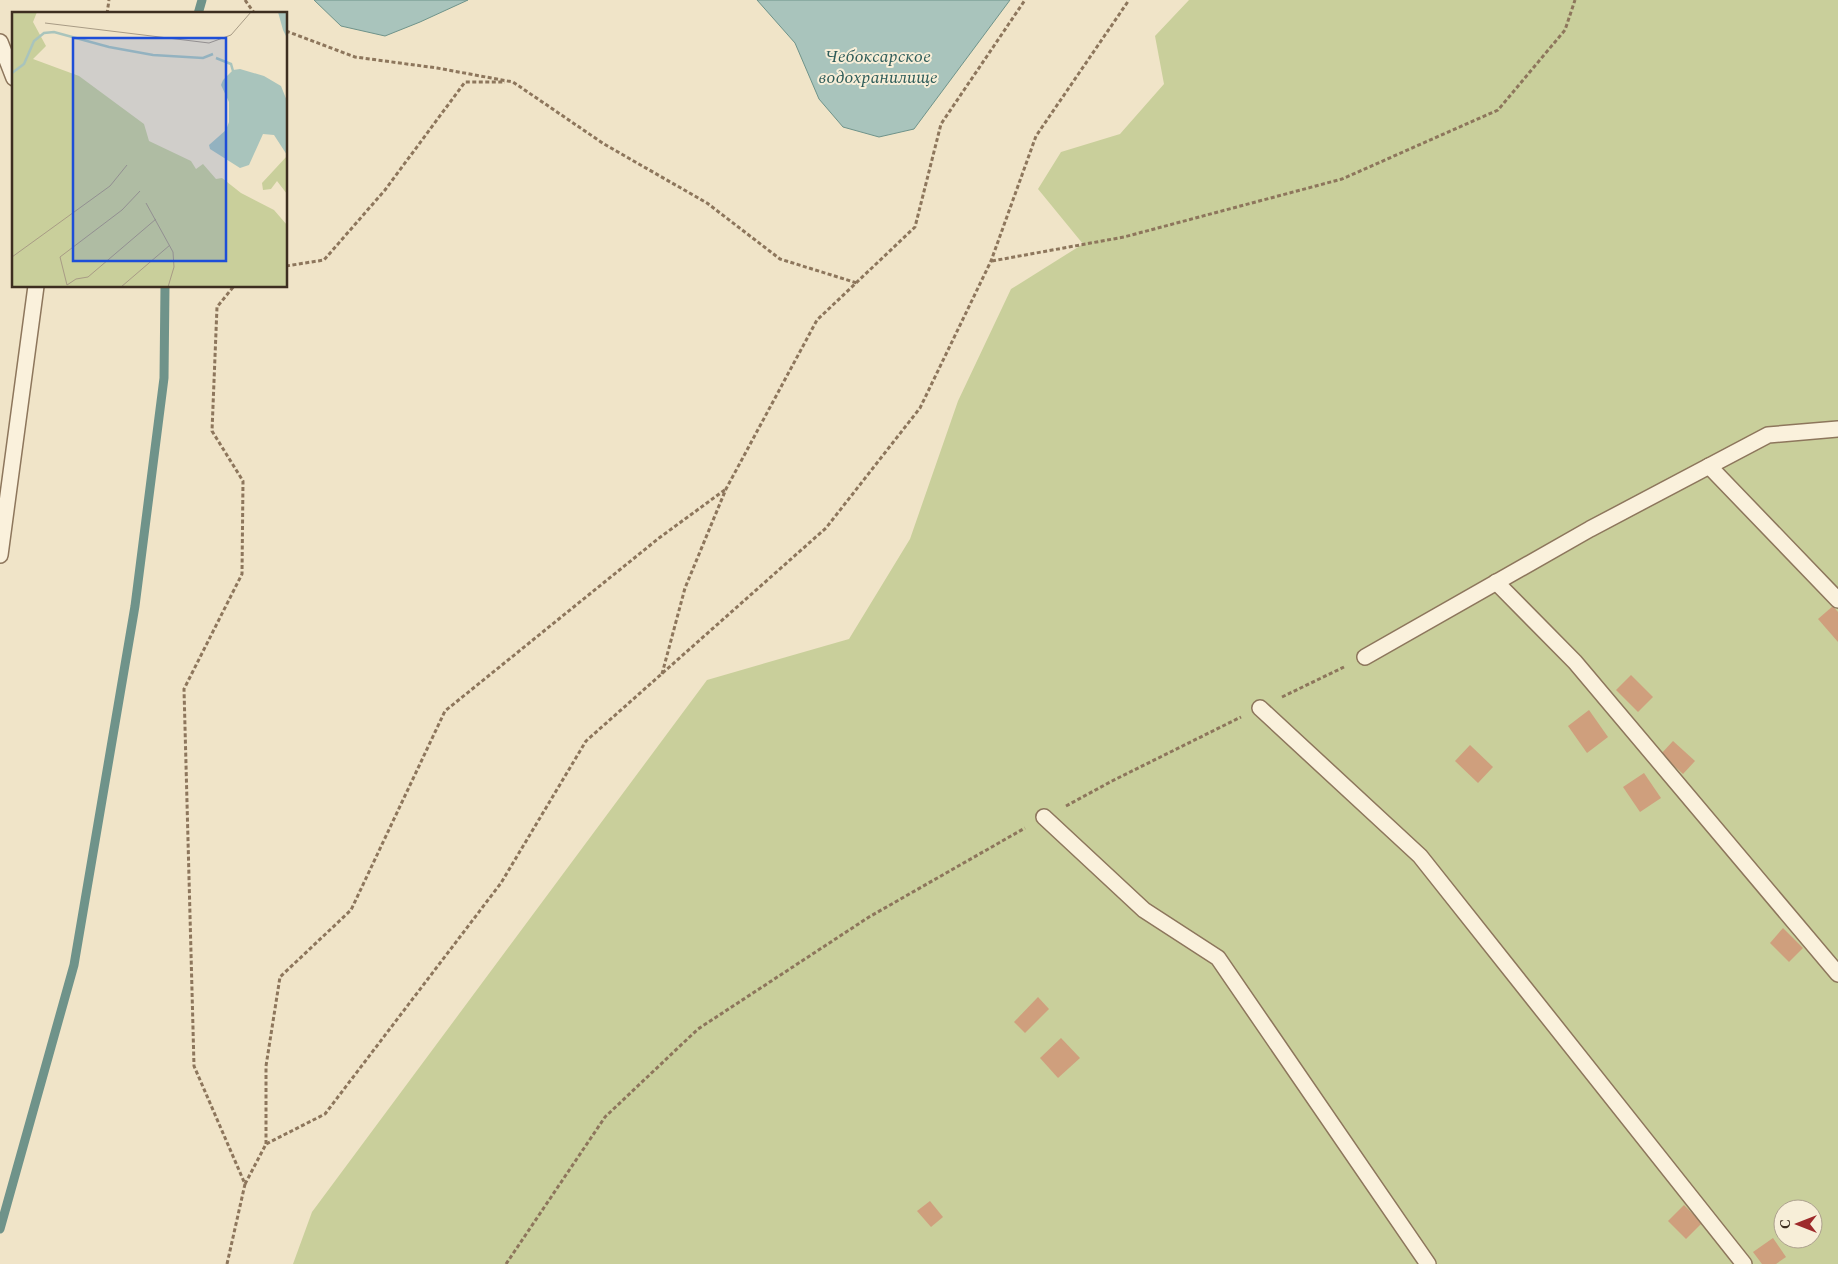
<svg xmlns="http://www.w3.org/2000/svg" width="1838" height="1264" viewBox="0 0 1838 1264" font-family="Spectral,serif">
	<style>
		.green { fill: #c9cf9b; fill-rule: evenodd }
		.water { fill: #a9c4bc; stroke: #6f938a }
		.lines { fill: none; stroke-linecap: round; stroke-linejoin: round }
		.stream { stroke: #6f938a; stroke-width: 9 }
		.building { fill: #cf9f7d }
		.lane-casing { stroke: #8d765c; stroke-width: 18 }
		.path { stroke: #8d765c; stroke-width: 3; stroke-dasharray: 4 2.5; stroke-linecap: butt }
		.lane { stroke: #faf1dc; stroke-width: 15 }
		.labels { text-anchor: middle; dominant-baseline: central; stroke-width: 4; stroke-linejoin: round; paint-order: stroke }
		.water-label { font-size: 18px; font-style: italic; fill: #2f5d5a; stroke: #f7eed8 }
		.inset-river { fill: none; stroke: #a9c4bc; stroke-width: 2.5 }
		.inset-road { fill: none; stroke: #a89b85; stroke-width: 1 }
		.view { fill: #1d4ed8; fill-opacity: 0.15; stroke: #1d4ed8; stroke-width: 2.5 }
		.inset-edge { fill: none; stroke: #3d2e20; stroke-width: 2.5 }
	</style>
	<rect width="100%" height="100%" fill="#f0e4c8"/>
	<path class="green" d="M 1189,0 L 1838,0 L 1838,1264 L 293,1264 L 312,1212 L 707,680 L 849,639 L 910,539 L 958,401 L 1011,289 L 1083,244 L 1038,189 L 1061,152 L 1120,134 L 1164,84 L 1155,36 ZM 1783,1209 L 1813,1209 L 1813,1239 L 1783,1239 Z"/>
	<g class="water">
		<path d="M 314,0 L 468,0 L 420,22 L 385,36 L 341,26 Z"/>
		<path d="M 757,0 L 1010,0 L 914,129 L 879,137 L 843,127 L 819,99 L 795,43 Z"/>
	</g>
	<g class="lines">
		<g class="stream">
			<path d="M 198,14 L 202,0"/>
			<path d="M 0,1229 L 74,965 L 135,606 L 164,378 L 165,286"/>
		</g>
	</g>
	<g class="building">
		<path d="M 1833,606 L 1838,612 L 1838,642 L 1818,619 Z"/>
		<path d="M 1631,675 L 1653,697 L 1638,712 L 1616,690 Z"/>
		<path d="M 1589,710 L 1608,737 L 1587,753 L 1568,726 Z"/>
		<path d="M 1673,741 L 1695,761 L 1683,774 L 1661,754 Z"/>
		<path d="M 1470,745 L 1493,767 L 1478,783 L 1455,761 Z"/>
		<path d="M 1644,773 L 1661,798 L 1640,812 L 1623,787 Z"/>
		<path d="M 1783,928 L 1803,948 L 1789,962 L 1770,943 Z"/>
		<path d="M 1038,997 L 1049,1009 L 1025,1033 L 1014,1022 Z"/>
		<path d="M 1061,1038 L 1080,1058 L 1058,1078 L 1040,1058 Z"/>
		<path d="M 930,1201 L 943,1217 L 931,1227 L 917,1211 Z"/>
		<path d="M 1684,1205 L 1702,1223 L 1686,1239 L 1668,1221 Z"/>
		<path d="M 1773,1238 L 1786,1257 L 1776,1264 L 1762,1264 L 1753,1252 Z"/>
	</g>
	<g class="lines">
		<g class="lane-casing">
			<g id="lane">
				<path d="M 0,42 L 14,78"/>
				<path d="M 1709,466 L 1838,600"/>
				<path d="M 0,555 L 36,286"/>
				<path d="M 1496,582 L 1575,662 L 1838,974"/>
				<path d="M 1365,657 L 1590,529 L 1768,435 L 1838,429"/>
				<path d="M 1260,708 L 1420,856 L 1744,1264"/>
				<path d="M 1044,817 L 1144,910 L 1218,958 L 1428,1264"/>
			</g>
		</g>
		<g class="path">
			<path d="M 245,0 L 255,14"/>
			<path d="M 107,14 L 109,0"/>
			<path d="M 286,31 L 355,57 L 437,68 L 513,82 L 604,144 L 707,203 L 780,259 L 857,283"/>
			<path d="M 992,261 L 1124,237 L 1342,179 L 1498,110 L 1565,30 L 1575,0"/>
			<path d="M 286,266 L 324,260 L 385,190 L 465,82 L 505,82"/>
			<path d="M 662,674 L 685,588 L 726,489 L 817,320 L 915,227 L 941,124 L 1025,0"/>
			<path d="M 1282,697 L 1344,667"/>
			<path d="M 1066,806 L 1112,781 L 1241,717"/>
			<path d="M 266,1144 L 266,1066 L 280,977 L 351,910 L 445,711 L 659,538 L 726,489"/>
			<path d="M 245,1184 L 266,1144 L 325,1114 L 501,883 L 586,741 L 826,528 L 920,408 L 991,261 L 1036,136 L 1129,0"/>
			<path d="M 227,1264 L 245,1184 L 194,1066 L 184,689 L 242,574 L 243,481 L 212,431 L 217,307 L 234,286"/>
			<path d="M 506,1264 L 605,1117 L 698,1029 L 869,917 L 1025,828"/>
		</g>
		<use href="#lane" class="lane"/>
	</g>
	<g class="labels">
		<g class="water-label">
			<text x="878" y="56">Чебоксарское<tspan x="878" dy="21">водохранилище</tspan></text>
		</g>
	</g>
	<g transform="translate(12 12)">
		<rect width="275" height="275" fill="#f0e4c8"/>
		<path d="M 0,0 L 25,0 L 21,10 L 34,34 L 21,47 L 67,64 L 132,112 L 137,129 L 179,149 L 184,157 L 191,152 L 204,167 L 210,166 L 229,181 L 262,198 L 275,213 L 275,275 L 0,275 ZM 275,144 L 275,182 L 265,169 L 259,177 L 251,178 L 250,171 Z" fill="#c9cf9b"/>
		<path d="M 266,0 L 275,0 L 275,26 L 271,18 ZM 228,57 L 252,64 L 269,74 L 275,89 L 275,143 L 262,123 L 251,122 L 237,153 L 228,156 L 198,137 L 197,133 L 214,118 L 217,110 L 217,90 L 209,73 L 211,68 L 221,58 Z" fill="#a9c4bc"/>
		<path class="inset-river" d="M 204,46 L 219,52 L 221,59M 0,61 L 12,52 L 22,29 L 32,21 L 42,20 L 97,35 L 141,43 L 191,46 L 201,42"/>
		<path class="inset-road" d="M 33,11 L 197,31 L 219,23 L 239,0M 128,179 L 110,198 L 48,245 L 55,273 L 64,267 L 76,265 L 144,207M 134,191 L 161,240 L 162,255 L 156,275M 0,245 L 98,174 L 115,153M 109,275 L 158,233"/>
		<path class="view" d="M 61,26 L 214,26 L 214,249 L 61,249 Z"/>
		<rect width="275" height="275" class="inset-edge"/>
	</g>
	<g transform="translate(1798 1224) rotate(270)"><circle r="24" fill="#f7eed8" stroke="#ada18e"/>
	<path d="M0-4L9 19L0 12L-9 19Z" fill="#9e2a2b"/>
	<text y="-8" font-size="14" font-weight="bold" text-anchor="middle" fill="#3d2e20">С</text>
	</g>
</svg>
